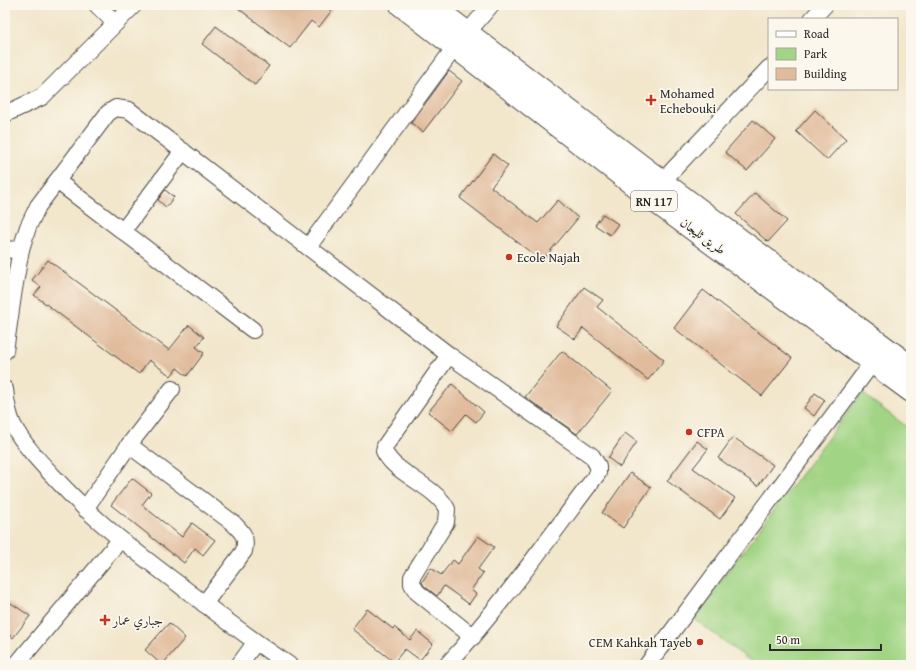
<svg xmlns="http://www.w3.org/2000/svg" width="916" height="670" viewBox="0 0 916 670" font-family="'Gentium Book Plus',Amiri,serif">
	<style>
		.green { fill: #a1d484; stroke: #668058 }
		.building { fill: #e1bc9c }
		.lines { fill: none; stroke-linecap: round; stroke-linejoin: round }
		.street-casing { stroke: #494743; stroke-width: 18 }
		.primary-casing { stroke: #494743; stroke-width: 24 }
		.street { stroke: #fff; stroke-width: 16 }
		.primary { stroke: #fff; stroke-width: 22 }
		.poi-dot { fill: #c8321e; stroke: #fbf7ec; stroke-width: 1.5 }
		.labels { text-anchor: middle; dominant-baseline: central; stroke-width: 3.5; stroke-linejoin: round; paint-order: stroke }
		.shield { fill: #fbf7ec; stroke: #696865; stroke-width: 1 }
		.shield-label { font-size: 12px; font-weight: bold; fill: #2b2b2b }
		.poi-label { font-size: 13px; fill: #2b2b2b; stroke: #fbf7ec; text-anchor: start }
		.street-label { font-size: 13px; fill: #2b2b2b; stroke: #fbf7ec }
	</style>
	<rect width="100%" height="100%" fill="#fbf7ec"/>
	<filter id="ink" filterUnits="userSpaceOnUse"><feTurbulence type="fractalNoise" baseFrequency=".025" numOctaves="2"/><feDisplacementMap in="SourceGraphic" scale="8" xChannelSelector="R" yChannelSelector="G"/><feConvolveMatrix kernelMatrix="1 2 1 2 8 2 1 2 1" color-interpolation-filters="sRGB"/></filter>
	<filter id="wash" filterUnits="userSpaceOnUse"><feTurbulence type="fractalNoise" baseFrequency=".012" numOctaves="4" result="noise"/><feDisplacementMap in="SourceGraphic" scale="16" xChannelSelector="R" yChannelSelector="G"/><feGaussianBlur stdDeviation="0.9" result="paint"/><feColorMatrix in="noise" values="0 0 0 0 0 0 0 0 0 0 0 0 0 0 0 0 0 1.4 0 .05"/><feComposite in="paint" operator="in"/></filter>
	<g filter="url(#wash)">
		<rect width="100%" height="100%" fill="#f2e6cb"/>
		<path class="green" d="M 862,393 L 911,430 L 911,665 L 756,665 L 693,618 Z"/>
		<g id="blocks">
			<g class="building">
				<path d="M 234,5 L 336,5 L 319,27 L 311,21 L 290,48 Z"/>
				<path d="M 216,26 L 269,66 L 255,85 L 202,44 Z"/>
				<path d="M 449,71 L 462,81 L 423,132 L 411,123 Z"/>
				<path d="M 815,110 L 846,139 L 827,160 L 796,131 Z"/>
				<path d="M 753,120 L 775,139 L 747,171 L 725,152 Z"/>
				<path d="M 493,154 L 508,166 L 491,187 L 538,223 L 558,200 L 578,218 L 542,261 L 460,198 Z"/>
				<path d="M 165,190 L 174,197 L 166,207 L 158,200 Z"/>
				<path d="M 755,193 L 787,221 L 768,242 L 736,214 Z"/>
				<path d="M 603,214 L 618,224 L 610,235 L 595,225 Z"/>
				<path d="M 48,260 L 169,350 L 189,325 L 204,337 L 196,347 L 204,353 L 187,376 L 177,368 L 171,376 L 149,360 L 139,374 L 34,295 L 41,287 L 32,280 Z"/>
				<path d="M 584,287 L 603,300 L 597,307 L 664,360 L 648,380 L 583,328 L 575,339 L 556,326 Z"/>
				<path d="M 703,290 L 792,358 L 762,396 L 674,328 Z"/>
				<path d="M 562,351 L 612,391 L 577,434 L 525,397 Z"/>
				<path d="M 452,384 L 484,412 L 476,422 L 466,414 L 452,431 L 428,412 Z"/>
				<path d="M 815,393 L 825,400 L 814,416 L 804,408 Z"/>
				<path d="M 625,433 L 637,442 L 620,467 L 608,458 Z"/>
				<path d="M 733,437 L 773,465 L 758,486 L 718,458 Z"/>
				<path d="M 697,441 L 708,449 L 693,468 L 735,498 L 720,519 L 667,481 Z"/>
				<path d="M 630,473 L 651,487 L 623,528 L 602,513 Z"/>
				<path d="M 132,478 L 151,493 L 142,505 L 182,537 L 192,523 L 215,540 L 203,555 L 195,548 L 184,563 L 111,505 Z"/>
				<path d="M 478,536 L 494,547 L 478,569 L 483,573 L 471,590 L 476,594 L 469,604 L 444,586 L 437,596 L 424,586 L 422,582 L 431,568 L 441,575 L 453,560 L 458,564 Z"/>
				<path d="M 5,599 L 30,616 L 13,638 L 5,631 Z"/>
				<path d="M 367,609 L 393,629 L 394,627 L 410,640 L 417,631 L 433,644 L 420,660 L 405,649 L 394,662 L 352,629 Z"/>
				<path d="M 169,623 L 185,638 L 162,665 L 145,650 Z"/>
			</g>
		</g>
	</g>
	<g filter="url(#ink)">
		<use href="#blocks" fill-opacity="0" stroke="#494743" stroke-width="1"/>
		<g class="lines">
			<g class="street-casing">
				<g id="street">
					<path d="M 97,5 L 115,23"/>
					<path d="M 812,19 L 825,5"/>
					<path d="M 5,114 L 42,97 L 134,5"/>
					<path d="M 57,181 L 253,330"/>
					<path d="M 655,189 L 769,68"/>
					<path d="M 123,231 L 183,151"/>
					<path d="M 308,247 L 455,47 L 491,5"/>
					<path d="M 5,250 L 21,249"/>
					<path d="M 5,351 L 14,289 L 21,249 L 28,227 L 38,206 L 108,113 L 116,108 L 129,110 L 449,355 L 592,456 L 598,466 L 598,473 C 549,538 502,605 447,665"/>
					<path d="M 449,355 L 385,446 L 384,451 C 395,475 435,485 447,509 L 446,522 L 412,577 L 412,584 L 417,592 L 473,637"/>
					<path d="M 5,389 C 6,402 8,413 13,425 C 23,444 39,461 54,477 C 92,519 136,552 181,586 C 216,613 252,640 289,665"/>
					<path d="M 129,445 L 233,523 C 243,533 247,536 244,551 L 204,604"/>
					<path d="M 85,509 L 129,445 L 172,389"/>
					<path d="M 16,665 L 120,540"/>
					<path d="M 239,665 L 255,643"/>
					<path d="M 647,665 L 873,362"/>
				</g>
			</g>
			<g class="primary-casing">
				<g id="primary">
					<path d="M 401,5 L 648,196 L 911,391"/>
					<path d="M 431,5 L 661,181 L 911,367"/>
				</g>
			</g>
			<use href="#street" class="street"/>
			<use href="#primary" class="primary"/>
		</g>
	</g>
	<g class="poi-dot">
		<path d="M649 94h4v4h4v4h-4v4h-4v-4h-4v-4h4z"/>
		<circle cx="509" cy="257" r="4"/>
		<circle cx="689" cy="432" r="4"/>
		<path d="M103 614h4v4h4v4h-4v4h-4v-4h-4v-4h4z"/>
		<circle cx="700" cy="642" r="4"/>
	</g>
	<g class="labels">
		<rect class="shield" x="631" y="191" width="46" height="20" rx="3"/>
		<g class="shield-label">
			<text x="654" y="201">RN 117</text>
		</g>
		<g class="poi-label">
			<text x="660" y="93">Mohamed<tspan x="660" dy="15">Echebouki</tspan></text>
			<text x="517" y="257">Ecole Najah</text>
			<text x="697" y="432">CFPA</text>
			<text x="113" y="620">جباري عمار</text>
			<text x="692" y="642" text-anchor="end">CEM Kahkah Tayeb</text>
		</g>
		<g class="street-label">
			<text transform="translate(703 236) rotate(36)">طريق ثليجان</text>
		</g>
	</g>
	<rect width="916" height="670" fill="none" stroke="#fbf7ec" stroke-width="20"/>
	<rect x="768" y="18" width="130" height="72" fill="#fbf7ec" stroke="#a8a59f"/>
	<rect x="776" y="31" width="20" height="6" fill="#ffffff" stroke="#a8a59f"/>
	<text x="804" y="38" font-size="12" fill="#2b2b2b">Road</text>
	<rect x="776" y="48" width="20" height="12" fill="#a1d484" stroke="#a8a59f"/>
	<text x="804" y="58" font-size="12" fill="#2b2b2b">Park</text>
	<rect x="776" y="68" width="20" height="12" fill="#e1bc9c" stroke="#a8a59f"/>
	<text x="804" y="78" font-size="12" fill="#2b2b2b">Building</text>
	<path d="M770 644v6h111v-6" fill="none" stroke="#2b2b2b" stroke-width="2"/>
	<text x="776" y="644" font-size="12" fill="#2b2b2b" stroke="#fbf7ec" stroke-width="3" paint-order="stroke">50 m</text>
</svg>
